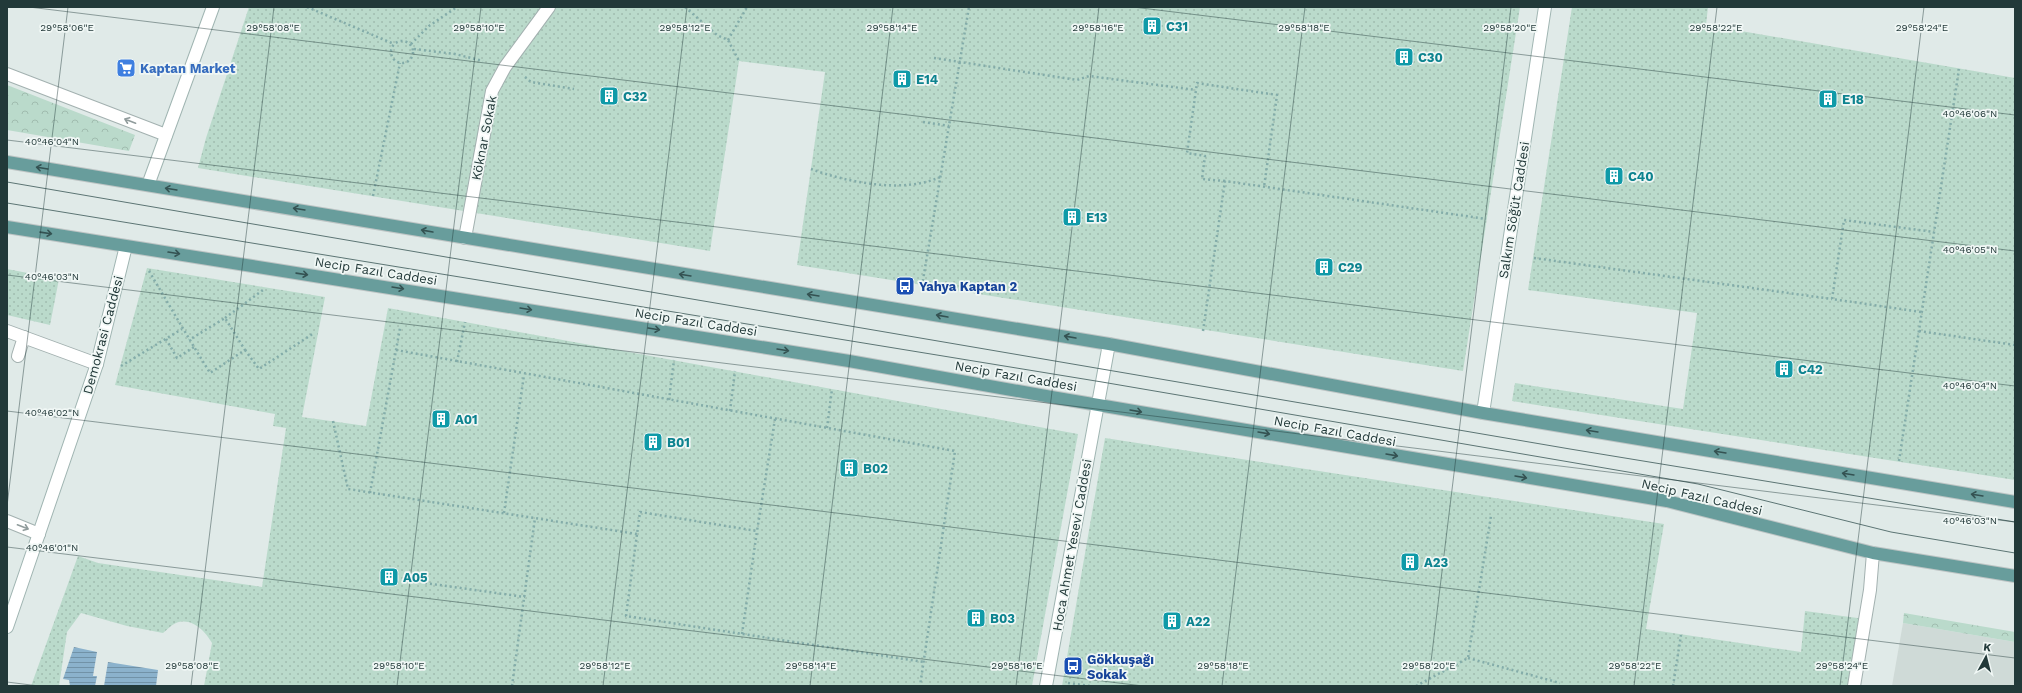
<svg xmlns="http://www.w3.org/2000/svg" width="2022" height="693" viewBox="0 0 2022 693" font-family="'Work Sans',sans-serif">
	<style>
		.built { fill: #cfdad7 }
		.grass { fill: url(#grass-dots) }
		.forest { fill: url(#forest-crowns) }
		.water { fill: url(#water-rules) }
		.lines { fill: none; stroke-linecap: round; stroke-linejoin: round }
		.lane-casing { stroke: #a3b1b0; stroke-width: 14 }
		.street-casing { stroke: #a3b1b0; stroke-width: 14 }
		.secondary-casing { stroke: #a0b5b2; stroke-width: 14 }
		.primary-casing { stroke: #bdc4c4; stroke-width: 14 }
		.path { stroke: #83aca9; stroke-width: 2.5; stroke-dasharray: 2 3; stroke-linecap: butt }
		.lane { stroke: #fff; stroke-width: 12 }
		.street { stroke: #fff; stroke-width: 12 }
		.secondary { stroke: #fff; stroke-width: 12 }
		.primary { stroke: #689d9c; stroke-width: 12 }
		.tram { stroke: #5c7574; stroke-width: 1 }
		.oneway { stroke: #909c9c }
		.oneway2 { stroke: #345252 }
		.ticks { fill: none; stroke: #223939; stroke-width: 1; stroke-opacity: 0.45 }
		.labels { text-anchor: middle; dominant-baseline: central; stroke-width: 3.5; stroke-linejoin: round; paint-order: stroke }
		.culture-label { font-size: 13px; font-weight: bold; fill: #0d838f; stroke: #f0f7f5; text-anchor: start }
		.shop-label { font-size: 13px; font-weight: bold; fill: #366cbe; stroke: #f0f7f5; text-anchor: start }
		.street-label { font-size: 13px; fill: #223939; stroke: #f0f7f5 }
		.transit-label { font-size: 13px; font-weight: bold; fill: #164399; stroke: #f0f7f5; text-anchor: start }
		.ticks-label { font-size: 10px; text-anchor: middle; fill: #223939; stroke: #f0f7f5; stroke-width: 3.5; stroke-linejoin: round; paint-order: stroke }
	</style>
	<defs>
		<pattern id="grass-dots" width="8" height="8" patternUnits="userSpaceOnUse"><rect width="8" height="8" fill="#badacb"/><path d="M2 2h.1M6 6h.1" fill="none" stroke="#a0bcaf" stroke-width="1.8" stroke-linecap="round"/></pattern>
		<pattern id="forest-crowns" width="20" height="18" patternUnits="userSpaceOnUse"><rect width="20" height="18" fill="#badacb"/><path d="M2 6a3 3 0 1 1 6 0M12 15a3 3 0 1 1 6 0" fill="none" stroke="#a0bcaf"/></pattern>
		<pattern id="water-rules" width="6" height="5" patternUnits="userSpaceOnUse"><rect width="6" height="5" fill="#8bb2cc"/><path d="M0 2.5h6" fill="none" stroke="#7192a7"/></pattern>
	</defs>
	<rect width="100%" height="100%" fill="#e0eae8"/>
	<path class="built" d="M 1903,623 L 2015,642 L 2015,686 L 1892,686 Z"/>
	<g class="grass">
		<path d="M 249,7 L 1520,7 L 1463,371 L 797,265 L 825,72 L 739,61 L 710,251 L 198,168 L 206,138 Z"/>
		<path d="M 1572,7 L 1708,7 L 1706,25 L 2015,78 L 2015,480 L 1512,401 L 1515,383 L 1683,409 L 1697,313 L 1528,290 Z"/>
		<path d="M 147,268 L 325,297 L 302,417 L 366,426 L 388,308 L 1078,434 L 1032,686 L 204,686 L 212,643 C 205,631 192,617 176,623 C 171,625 167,630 163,633 L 127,626 L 81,613 L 67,632 L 59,686 L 31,686 L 78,556 L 98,563 L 262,587 L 286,428 L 273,426 L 275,414 L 115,385 Z"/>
		<path d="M 7,269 L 59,279 L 50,325 L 7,315 Z"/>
		<path d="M 1105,438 L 1664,524 L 1646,629 L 1801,652 L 1805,611 L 1865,619 L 1854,686 L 1062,686 Z"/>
	</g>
	<g class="forest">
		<path d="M 7,85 L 135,135 L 129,151 L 7,130 Z"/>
		<path d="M 1904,613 L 2015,632 L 2015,642 L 1903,623 Z"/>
	</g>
	<g class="water">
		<path d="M 74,647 L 97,652 L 93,676 L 97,676 L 95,686 L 70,686 L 69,680 L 63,679 Z"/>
		<path d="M 108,662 L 158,670 L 156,686 L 104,686 Z"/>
	</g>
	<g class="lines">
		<g class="lane-casing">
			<g id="lane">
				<path d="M 465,238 L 492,91 L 505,67 L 549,7"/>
				<path d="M 7,331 L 97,364"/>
				<path d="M 18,356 L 24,337"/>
				<path d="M 7,521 L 39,534"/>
			</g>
		</g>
		<g class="street-casing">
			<g id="street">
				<path d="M 7,74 L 166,135"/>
				<path d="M 1854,686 L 1870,590 L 1873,553"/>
			</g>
		</g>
		<g class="secondary-casing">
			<g id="secondary">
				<path d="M 148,185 L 213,7"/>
				<path d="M 1483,413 L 1545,7"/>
				<path d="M 7,627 L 97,364 L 126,246"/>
				<path d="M 1046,686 L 1109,344"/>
			</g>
		</g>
		<g class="primary-casing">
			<g id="primary">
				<path d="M 7,162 L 1109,344 L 1483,413 L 2015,502"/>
				<path d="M 7,227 L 849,361 L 1057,398 L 1667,501 L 1873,553 L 2015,576"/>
			</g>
		</g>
		<g class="path">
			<path d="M 307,7 L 394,44"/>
			<path d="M 685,7 L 717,35 L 728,40 L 739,61"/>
			<path d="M 728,40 L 747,7"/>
			<circle cx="402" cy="52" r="11"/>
			<path d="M 411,44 L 429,26 L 457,7"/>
			<path d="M 414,49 L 455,54 L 483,61"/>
			<path d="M 934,58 L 1077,80 L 1089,76 L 1196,90"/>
			<path d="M 525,77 L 531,82 L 574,89"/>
			<path d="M 923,122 L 949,126"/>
			<path d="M 811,169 C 846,182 904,194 940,177"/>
			<path d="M 1225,181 L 1202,179 L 1205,156 L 1187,153 L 1197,83 L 1277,95 L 1264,187"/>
			<path d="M 373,196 L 400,63"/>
			<path d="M 1534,258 L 1832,299"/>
			<path d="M 149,271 C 169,305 189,339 210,373 L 245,350 L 225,318 L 189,340"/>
			<path d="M 922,286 L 969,7"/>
			<path d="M 1921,312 L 1832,299 L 1844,220 L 1934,232"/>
			<path d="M 225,318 L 263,290"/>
			<path d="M 1203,331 L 1225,181 L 1486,219"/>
			<path d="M 1919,331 L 2015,345"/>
			<path d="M 166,339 L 177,358 L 194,347"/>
			<path d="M 245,350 L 259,369 L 314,333"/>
			<path d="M 396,350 L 955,451 L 920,686"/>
			<path d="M 457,362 L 465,322"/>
			<path d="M 121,366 L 182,329"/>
			<path d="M 669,400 L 674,360"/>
			<path d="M 730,411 L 735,371"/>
			<path d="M 775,419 L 757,531 L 640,512 L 626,616 L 924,662"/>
			<path d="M 333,421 L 348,489 L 637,534"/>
			<path d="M 827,428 L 832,389"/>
			<path d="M 1899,461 L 1959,69"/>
			<path d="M 370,493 L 400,328"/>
			<path d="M 504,513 L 524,375"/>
			<path d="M 425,583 L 525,597"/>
			<path d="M 742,634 L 757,531"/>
			<path d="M 1468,658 L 1560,683"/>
			<path d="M 1068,683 L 1090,686"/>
			<path d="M 512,686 L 535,518"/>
			<path d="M 1416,686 L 1468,658 L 1491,516"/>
			<path d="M 1673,686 L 1681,635"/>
		</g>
		<use href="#lane" class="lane"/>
		<use href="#street" class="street"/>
		<use href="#secondary" class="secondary"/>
		<use href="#primary" class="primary"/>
		<g class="tram">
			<path d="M 7,182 L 1570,449 L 2015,522"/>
			<path d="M 7,203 L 1102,382 L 1698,484 L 1891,532 L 2015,553"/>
		</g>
	</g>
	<defs><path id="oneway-shaft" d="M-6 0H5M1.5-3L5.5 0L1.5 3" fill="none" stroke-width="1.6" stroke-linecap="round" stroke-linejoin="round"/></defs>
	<g class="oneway">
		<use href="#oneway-shaft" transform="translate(130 121) rotate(-159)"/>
		<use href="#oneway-shaft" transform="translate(23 527) rotate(21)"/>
	</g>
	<g class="oneway2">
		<use href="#oneway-shaft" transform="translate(42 168) rotate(-171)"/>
		<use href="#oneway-shaft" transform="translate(171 189) rotate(-171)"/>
		<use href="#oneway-shaft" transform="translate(299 209) rotate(-171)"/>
		<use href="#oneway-shaft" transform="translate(427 231) rotate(-170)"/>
		<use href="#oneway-shaft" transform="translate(46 233) rotate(8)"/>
		<use href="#oneway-shaft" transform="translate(174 253) rotate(9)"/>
		<use href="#oneway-shaft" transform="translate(302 274) rotate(8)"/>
		<use href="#oneway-shaft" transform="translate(685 275) rotate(-171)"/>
		<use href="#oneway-shaft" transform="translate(398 288) rotate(9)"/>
		<use href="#oneway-shaft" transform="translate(813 295) rotate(-171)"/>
		<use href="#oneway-shaft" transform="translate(526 309) rotate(9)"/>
		<use href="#oneway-shaft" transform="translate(942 316) rotate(-170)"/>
		<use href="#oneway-shaft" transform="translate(654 329) rotate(9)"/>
		<use href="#oneway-shaft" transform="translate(1070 337) rotate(-170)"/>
		<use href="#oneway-shaft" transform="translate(783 350) rotate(9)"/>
		<use href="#oneway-shaft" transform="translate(1136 411) rotate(10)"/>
		<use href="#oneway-shaft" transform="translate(1592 431) rotate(-171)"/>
		<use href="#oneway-shaft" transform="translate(1264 433) rotate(10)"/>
		<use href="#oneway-shaft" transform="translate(1720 452) rotate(-171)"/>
		<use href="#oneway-shaft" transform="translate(1392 455) rotate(10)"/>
		<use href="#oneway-shaft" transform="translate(1848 474) rotate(-171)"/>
		<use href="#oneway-shaft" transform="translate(1521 477) rotate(10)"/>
		<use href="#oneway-shaft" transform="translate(1977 495) rotate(-171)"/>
	</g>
	<path class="ticks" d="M 29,7 L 2015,251M 1133,7 L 2015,115M 7,140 L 2015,386M 7,275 L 2015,522M 7,411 L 2015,658M 7,506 L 68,7M 7,547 L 1143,686M 7,682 L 39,686M 191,686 L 274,7M 397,686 L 481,7M 603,686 L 687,7M 810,686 L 893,7M 1016,686 L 1099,7M 1222,686 L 1305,7M 1428,686 L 1511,7M 1634,686 L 1717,7M 1840,686 L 1924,7"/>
	<defs>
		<g id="building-square" transform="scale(1)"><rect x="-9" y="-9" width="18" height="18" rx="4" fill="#0f9aa8" stroke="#f0f7f5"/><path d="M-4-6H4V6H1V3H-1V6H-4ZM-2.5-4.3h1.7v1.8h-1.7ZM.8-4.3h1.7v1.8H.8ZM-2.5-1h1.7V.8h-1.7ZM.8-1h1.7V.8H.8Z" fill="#fff"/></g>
		<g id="supermarket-square" transform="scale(1)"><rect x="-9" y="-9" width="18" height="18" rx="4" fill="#3f7fe0" stroke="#f0f7f5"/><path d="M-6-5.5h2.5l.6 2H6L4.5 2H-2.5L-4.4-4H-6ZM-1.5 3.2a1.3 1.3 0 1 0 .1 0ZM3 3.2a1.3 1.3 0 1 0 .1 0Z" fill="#fff"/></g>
		<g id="bus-square" transform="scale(1)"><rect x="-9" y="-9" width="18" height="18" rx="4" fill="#1a4fb4" stroke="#f0f7f5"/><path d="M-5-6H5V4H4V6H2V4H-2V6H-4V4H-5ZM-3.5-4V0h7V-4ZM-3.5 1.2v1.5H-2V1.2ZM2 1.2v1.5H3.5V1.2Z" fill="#fff"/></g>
	</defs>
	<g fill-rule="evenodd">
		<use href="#building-square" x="1152" y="26"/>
		<use href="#building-square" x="1404" y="57"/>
		<use href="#supermarket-square" x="126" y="68"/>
		<use href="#building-square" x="902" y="79"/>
		<use href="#building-square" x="609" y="96"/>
		<use href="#building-square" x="1828" y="99"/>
		<use href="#building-square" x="1614" y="176"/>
		<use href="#building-square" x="1072" y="217"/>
		<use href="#building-square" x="1324" y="267"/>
		<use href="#bus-square" x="905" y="286"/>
		<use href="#building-square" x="1784" y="369"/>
		<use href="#building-square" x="441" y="419"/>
		<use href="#building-square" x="653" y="442"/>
		<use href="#building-square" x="849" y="468"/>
		<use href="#building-square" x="1410" y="562"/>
		<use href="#building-square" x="389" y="577"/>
		<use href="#building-square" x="976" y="618"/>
		<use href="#building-square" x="1172" y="621"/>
		<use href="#bus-square" x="1073" y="666"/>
	</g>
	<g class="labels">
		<g class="culture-label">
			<text x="1166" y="26">C31</text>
			<text x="1418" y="57">C30</text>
			<text x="916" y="79">E14</text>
			<text x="623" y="96">C32</text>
			<text x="1842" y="99">E18</text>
			<text x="1628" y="176">C40</text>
			<text x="1086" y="217">E13</text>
			<text x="1338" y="267">C29</text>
			<text x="1798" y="369">C42</text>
			<text x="455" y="419">A01</text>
			<text x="667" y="442">B01</text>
			<text x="863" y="468">B02</text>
			<text x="1424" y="562">A23</text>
			<text x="403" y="577">A05</text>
			<text x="990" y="618">B03</text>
			<text x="1186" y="621">A22</text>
		</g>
		<g class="shop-label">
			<text x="140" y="68">Kaptan Market</text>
		</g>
		<g class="street-label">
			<text transform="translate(484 138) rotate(-79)">Köknar Sokak</text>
			<text transform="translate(1514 210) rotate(-81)">Salkım Söğüt Caddesi</text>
			<text transform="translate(376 271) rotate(9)">Necip Fazıl Caddesi</text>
			<text transform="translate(696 322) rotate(9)">Necip Fazıl Caddesi</text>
			<text transform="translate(103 335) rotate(-75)">Demokrasi Caddesi</text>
			<text transform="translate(1016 376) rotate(10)">Necip Fazıl Caddesi</text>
			<text transform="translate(1335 431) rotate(10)">Necip Fazıl Caddesi</text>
			<text transform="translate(1702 497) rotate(13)">Necip Fazıl Caddesi</text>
			<text transform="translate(1072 545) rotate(-80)">Hoca Ahmet Yesevi Caddesi</text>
		</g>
		<g class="transit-label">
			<text x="919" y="286">Yahya Kaptan 2</text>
			<text x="1087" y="659">Gökkuşağı<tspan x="1087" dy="15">Sokak</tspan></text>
		</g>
	</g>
	<g class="ticks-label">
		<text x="67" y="31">29°58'06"E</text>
		<text x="273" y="31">29°58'08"E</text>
		<text x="479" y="31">29°58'10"E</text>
		<text x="685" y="31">29°58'12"E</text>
		<text x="892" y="31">29°58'14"E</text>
		<text x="1098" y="31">29°58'16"E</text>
		<text x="1304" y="31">29°58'18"E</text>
		<text x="1510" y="31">29°58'20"E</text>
		<text x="1716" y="31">29°58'22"E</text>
		<text x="1922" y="31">29°58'24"E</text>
		<text x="1970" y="117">40°46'06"N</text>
		<text x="52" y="145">40°46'04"N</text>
		<text x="1970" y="253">40°46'05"N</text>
		<text x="52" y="280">40°46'03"N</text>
		<text x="1970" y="389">40°46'04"N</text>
		<text x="52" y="416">40°46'02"N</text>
		<text x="1970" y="524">40°46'03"N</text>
		<text x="52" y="551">40°46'01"N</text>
		<text x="192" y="669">29°58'08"E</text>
		<text x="399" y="669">29°58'10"E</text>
		<text x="605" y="669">29°58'12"E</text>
		<text x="811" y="669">29°58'14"E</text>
		<text x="1017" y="669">29°58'16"E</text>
		<text x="1223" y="669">29°58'18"E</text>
		<text x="1429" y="669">29°58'20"E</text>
		<text x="1635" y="669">29°58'22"E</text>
		<text x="1842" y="669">29°58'24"E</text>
	</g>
	<rect width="2022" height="693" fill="none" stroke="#223939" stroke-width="16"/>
	<g transform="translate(1986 657) rotate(7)" stroke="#f0f7f5" stroke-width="3" paint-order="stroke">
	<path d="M0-3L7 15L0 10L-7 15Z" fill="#223939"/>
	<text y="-6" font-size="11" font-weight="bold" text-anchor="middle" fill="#223939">K</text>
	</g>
</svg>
